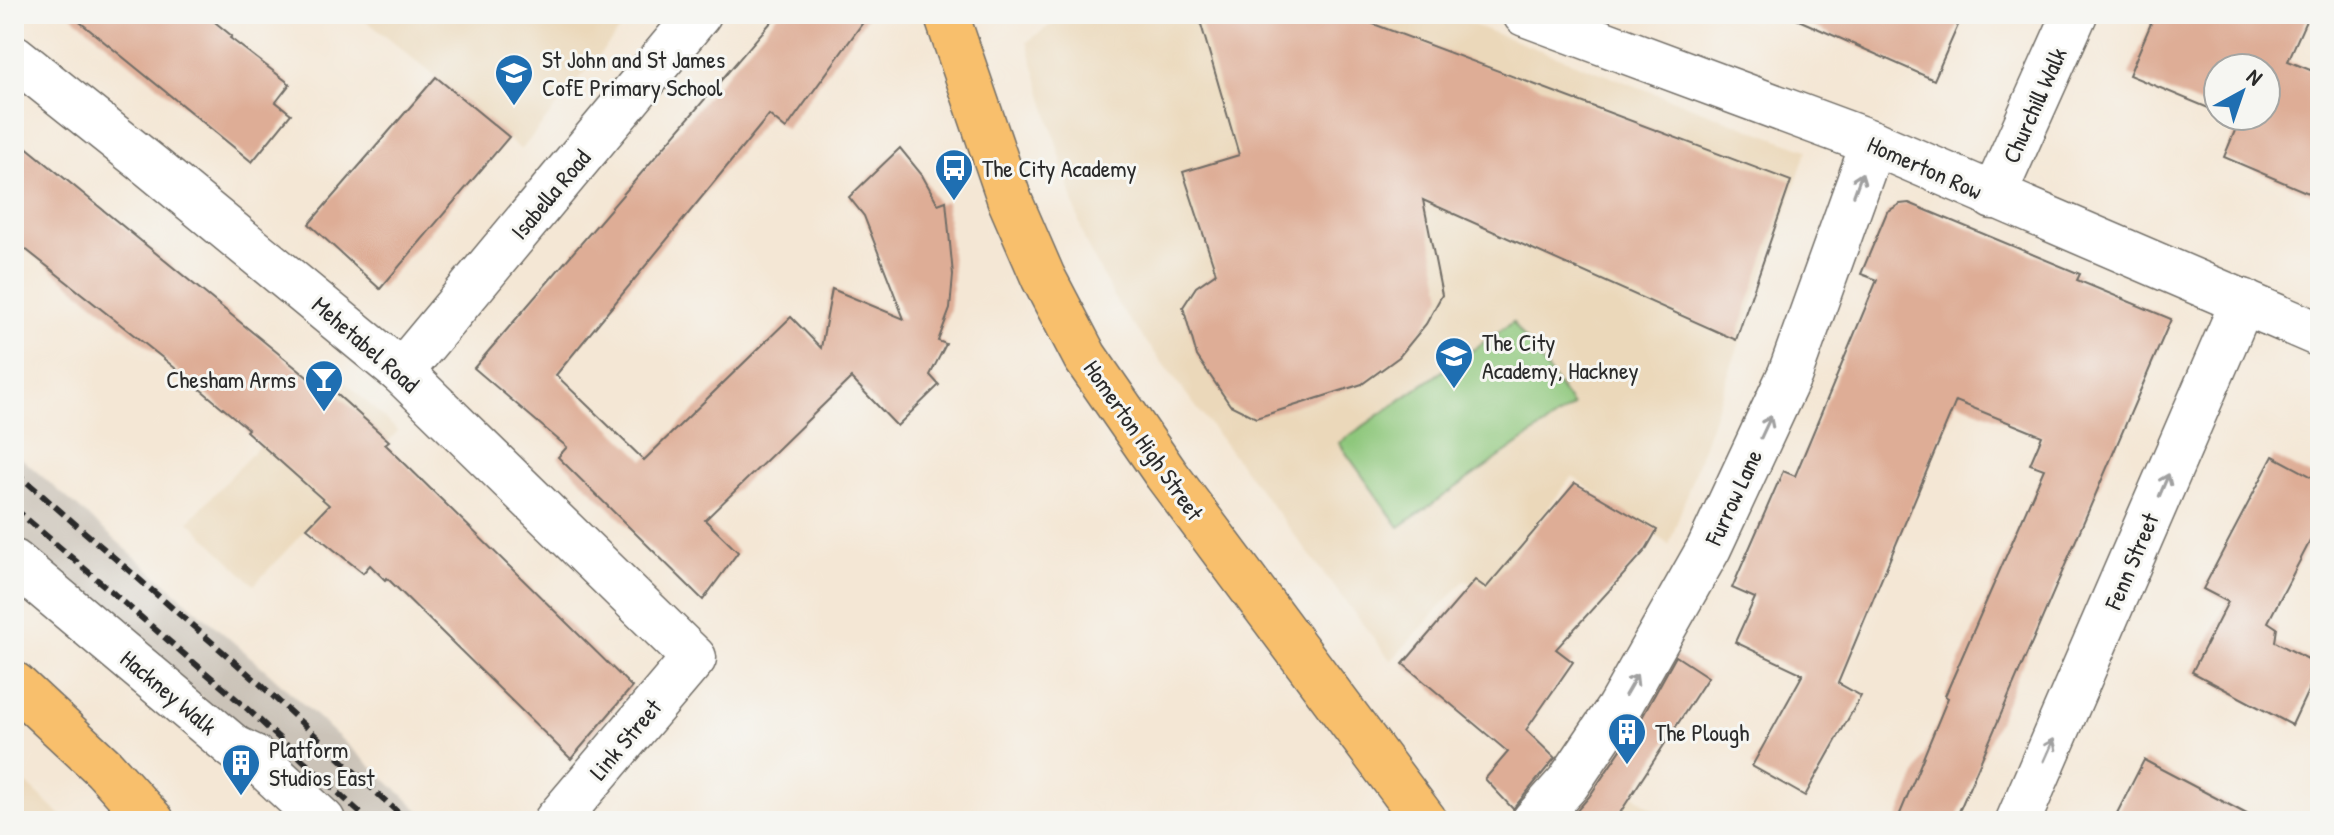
<svg xmlns="http://www.w3.org/2000/svg" width="2334" height="835" viewBox="0 0 2334 835" font-family="'Patrick Hand',sans-serif">
	<style>
		.built { fill: #ebd8ba }
		.industrial { fill: #cbc3b8 }
		.green { fill: #8ec77b; stroke: #5c7953; stroke-width: 2 }
		.building { fill: #dead96 }
		.lines { fill: none; stroke-linecap: round; stroke-linejoin: round }
		.minor-casing { stroke: #716d66; stroke-width: 47 }
		.major-casing { stroke: #716d66; stroke-width: 47 }
		.highway-casing { stroke: #716d66; stroke-width: 47 }
		.minor { stroke: #fff; stroke-width: 44 }
		.major { stroke: #f8bf6c; stroke-width: 44 }
		.highway { stroke: #f8bf6c; stroke-width: 44 }
		.rail { stroke: #2b2b2b; stroke-width: 6; stroke-dasharray: 12 6; stroke-linecap: butt }
		.oneway { stroke: #a0a0a0 }
		.labels { text-anchor: middle; dominant-baseline: central; stroke-width: 6; stroke-linejoin: round; paint-order: stroke }
		.poi-label { font-size: 24px; fill: #2b2b2b; stroke: #f6f6f2; text-anchor: start }
		.street-label { font-size: 24px; fill: #2b2b2b; stroke: #f6f6f2 }
	</style>
	<rect width="100%" height="100%" fill="#f6f6f2"/>
	<filter id="ink" filterUnits="userSpaceOnUse"><feTurbulence type="fractalNoise" baseFrequency=".0125" numOctaves="2"/><feDisplacementMap in="SourceGraphic" scale="16" xChannelSelector="R" yChannelSelector="G"/><feConvolveMatrix kernelMatrix="1 2 1 2 8 2 1 2 1" color-interpolation-filters="sRGB"/></filter>
	<filter id="wash" filterUnits="userSpaceOnUse"><feTurbulence type="fractalNoise" baseFrequency=".006" numOctaves="4" result="noise"/><feDisplacementMap in="SourceGraphic" scale="32" xChannelSelector="R" yChannelSelector="G"/><feGaussianBlur stdDeviation="1.8" result="paint"/><feColorMatrix in="noise" values="0 0 0 0 0 0 0 0 0 0 0 0 0 0 0 0 0 1.4 0 .05"/><feComposite in="paint" operator="in"/></filter>
	<g filter="url(#wash)">
		<rect width="100%" height="100%" fill="#f4e7d5"/>
		<g class="built">
			<path d="M 358,14 L 633,14 L 521,150 L 436,77 Z"/>
			<path d="M 1066,14 L 1444,14 L 1807,150 L 1669,545 L 1572,476 L 1486,592 L 1465,580 L 1391,661 L 1118,305 L 1085,242 L 1027,42 Z"/>
			<path d="M 331,369 L 398,431 L 254,585 L 189,521 Z"/>
			<path d="M 14,772 L 67,821 L 14,821 Z"/>
			<path d="M 1615,781 L 1669,821 L 1578,821 Z"/>
		</g>
		<path class="industrial" d="M 14,452 L 269,673 L 431,821 L 338,821 L 227,719 L 14,536 Z"/>
		<path class="green" d="M 1513,322 L 1573,406 L 1399,527 L 1339,443 Z"/>
		<g id="blocks">
			<g class="building">
				<path d="M 70,14 L 205,14 L 232,36 L 230,38 L 290,84 L 276,102 L 291,114 L 252,162 Z"/>
				<path d="M 778,14 L 869,14 L 786,129 L 769,115 L 556,375 L 644,460 L 791,317 L 821,348 L 832,289 L 904,319 L 864,216 L 849,197 L 900,148 L 922,175 L 938,204 L 946,201 L 953,275 L 950,309 L 938,341 L 946,344 L 930,375 L 939,385 L 897,426 L 851,378 L 705,520 L 738,552 L 703,600 L 558,457 L 567,447 L 474,368 Z"/>
				<path d="M 1198,14 L 1347,14 L 1791,181 L 1736,340 L 1423,200 L 1442,295 L 1426,324 L 1399,357 L 1362,384 L 1256,418 L 1230,405 L 1197,356 L 1183,307 L 1196,287 L 1216,273 L 1183,172 L 1239,155 Z"/>
				<path d="M 1785,14 L 1963,14 L 1934,80 Z"/>
				<path d="M 2155,14 L 2309,14 L 2288,61 L 2320,74 L 2320,198 L 2224,157 L 2239,121 L 2227,116 L 2266,116 L 2266,68 L 2218,68 L 2218,112 L 2129,75 Z"/>
				<path d="M 436,77 L 509,137 L 380,289 L 309,224 Z"/>
				<path d="M 14,137 L 317,385 L 321,380 L 389,441 L 385,444 L 632,687 L 571,759 L 387,578 L 385,580 L 370,565 L 363,573 L 307,528 L 329,505 L 246,431 L 248,429 L 164,359 L 14,240 Z"/>
				<path d="M 1909,203 L 2080,274 L 2077,280 L 2171,319 L 1955,821 L 1897,821 L 1948,698 L 1945,696 L 2044,469 L 2030,464 L 2042,436 L 1956,401 L 1838,683 L 1861,696 L 1805,796 L 1752,766 L 1803,674 L 1735,642 L 1755,598 L 1732,588 L 1783,471 L 1795,476 L 1877,280 L 1861,274 L 1887,212 L 1900,204 Z"/>
				<path d="M 2273,456 L 2320,481 L 2320,522 L 2268,622 L 2277,628 L 2275,642 L 2320,665 L 2292,725 L 2192,672 L 2228,602 L 2203,589 Z"/>
				<path d="M 1575,483 L 1657,530 L 1645,551 L 1556,649 L 1573,662 L 1526,730 L 1555,758 L 1513,809 L 1485,779 L 1508,752 L 1403,664 L 1475,580 L 1486,588 Z"/>
				<path d="M 1676,656 L 1708,677 L 1616,819 L 1618,821 L 1568,821 L 1589,797 L 1639,723 Z"/>
				<path d="M 2144,760 L 2260,821 L 2113,821 Z"/>
			</g>
		</g>
	</g>
	<g filter="url(#ink)">
		<use href="#blocks" fill-opacity="0" stroke="#716d66" stroke-width="2"/>
		<g class="lines">
			<g class="minor-casing">
				<g id="minor">
					<path d="M 1525,14 L 1873,143 L 2320,335"/>
					<path d="M 14,57 L 152,167 L 401,372 L 694,658 L 556,821"/>
					<path d="M 1993,197 L 2075,14"/>
					<path d="M 401,372 L 699,14"/>
					<path d="M 14,562 L 235,748 L 254,757 L 323,821"/>
					<path d="M 1534,821 L 1568,783 L 1618,709 L 1709,548 L 1790,374 L 1873,143"/>
					<path d="M 2018,821 L 2243,301"/>
				</g>
			</g>
			<g class="major-casing">
				<path id="major" d="M 14,684 L 104,768 L 152,821"/>
			</g>
			<g class="highway-casing">
				<path id="highway" d="M 946,14 L 1010,201 L 1043,277 L 1085,357 L 1166,474 L 1425,821"/>
			</g>
			<use href="#minor" class="minor"/>
			<use href="#major" class="major"/>
			<use href="#highway" class="highway"/>
			<g class="rail">
				<path d="M 14,471 L 260,684 L 407,821"/>
				<path d="M 14,508 L 242,704 L 369,821"/>
			</g>
		</g>
		<defs><path id="oneway-shaft" d="M-6 0H5M1.5-3L5.5 0L1.5 3" fill="none" stroke-width="1.6" stroke-linecap="round" stroke-linejoin="round" transform="scale(2)"/></defs>
		<g class="oneway">
			<use href="#oneway-shaft" transform="translate(1858 184) rotate(-70)"/>
			<use href="#oneway-shaft" transform="translate(1766 427) rotate(-65)"/>
			<use href="#oneway-shaft" transform="translate(2164 485) rotate(-67)"/>
			<use href="#oneway-shaft" transform="translate(1631 685) rotate(-60)"/>
			<use href="#oneway-shaft" transform="translate(2049 750) rotate(-66)"/>
		</g>
	</g>
	<defs>
		<g id="school-pin" transform="scale(2)"><path d="M0 17L-7.5 6A9.5 9.5 0 1 1 7.5 6Z" fill="#1f6fb2" stroke="#f6f6f2"/><path d="M0-5L7-2L0 1L-7-2ZM-4 1L0 2.5L4 1V4Q0 6-4 4Z" fill="#fff"/></g>
		<g id="bus-pin" transform="scale(2)"><path d="M0 17L-7.5 6A9.5 9.5 0 1 1 7.5 6Z" fill="#1f6fb2" stroke="#f6f6f2"/><path d="M-5-6H5V4H4V6H2V4H-2V6H-4V4H-5ZM-3.5-4V0h7V-4ZM-3.5 1.2v1.5H-2V1.2ZM2 1.2v1.5H3.5V1.2Z" fill="#fff"/></g>
		<g id="bar-pin" transform="scale(2)"><path d="M0 17L-7.5 6A9.5 9.5 0 1 1 7.5 6Z" fill="#1f6fb2" stroke="#f6f6f2"/><path d="M-6-5H6L.8 .8V4.5H3.5V6h-7V4.5H-.8V.8Z" fill="#fff"/></g>
		<g id="building-pin" transform="scale(2)"><path d="M0 17L-7.5 6A9.5 9.5 0 1 1 7.5 6Z" fill="#1f6fb2" stroke="#f6f6f2"/><path d="M-4-6H4V6H1V3H-1V6H-4ZM-2.5-4.3h1.7v1.8h-1.7ZM.8-4.3h1.7v1.8H.8ZM-2.5-1h1.7V.8h-1.7ZM.8-1h1.7V.8H.8Z" fill="#fff"/></g>
	</defs>
	<g fill-rule="evenodd">
		<use href="#school-pin" x="514" y="73"/>
		<use href="#bus-pin" x="954" y="168"/>
		<use href="#school-pin" x="1454" y="356"/>
		<use href="#bar-pin" x="324" y="379"/>
		<use href="#building-pin" x="1627" y="732"/>
		<use href="#building-pin" x="241" y="763"/>
	</g>
	<g class="labels">
		<g class="poi-label">
			<text x="542" y="59">St John and St James<tspan x="542" dy="28">CofE Primary School</tspan></text>
			<text x="982" y="168">The City Academy</text>
			<text x="1482" y="342">The City<tspan x="1482" dy="28">Academy, Hackney</tspan></text>
			<text x="296" y="379" text-anchor="end">Chesham Arms</text>
			<text x="1655" y="732">The Plough</text>
			<text x="269" y="749">Platform<tspan x="269" dy="28">Studios East</tspan></text>
		</g>
		<g class="street-label">
			<text transform="translate(2034 105) rotate(-66)">Churchill Walk</text>
			<text transform="translate(1925 167) rotate(24)">Homerton Row</text>
			<text transform="translate(550 194) rotate(-50)">Isabella Road</text>
			<text transform="translate(366 344) rotate(41)">Mehetabel Road</text>
			<text transform="translate(1144 440) rotate(55)">Homerton High Street</text>
			<text transform="translate(1733 497) rotate(-65)">Furrow Lane</text>
			<text transform="translate(2131 561) rotate(-67)">Fenn Street</text>
			<text transform="translate(169 692) rotate(40)">Hackney Walk</text>
			<text transform="translate(625 739) rotate(-50)">Link Street</text>
		</g>
	</g>
	<rect width="2334" height="835" fill="none" stroke="#f6f6f2" stroke-width="48"/>
	<g transform="translate(2242 92) rotate(40)"><circle r="38" fill="#f6f6f2" stroke="#a5a5a2" stroke-width="2"/>
	<path d="M0-6L14 30L0 20L-14 30Z" fill="#1f6fb2"/>
	<text y="-12" font-size="22" font-weight="bold" text-anchor="middle" fill="#2b2b2b">N</text>
	</g>
</svg>
